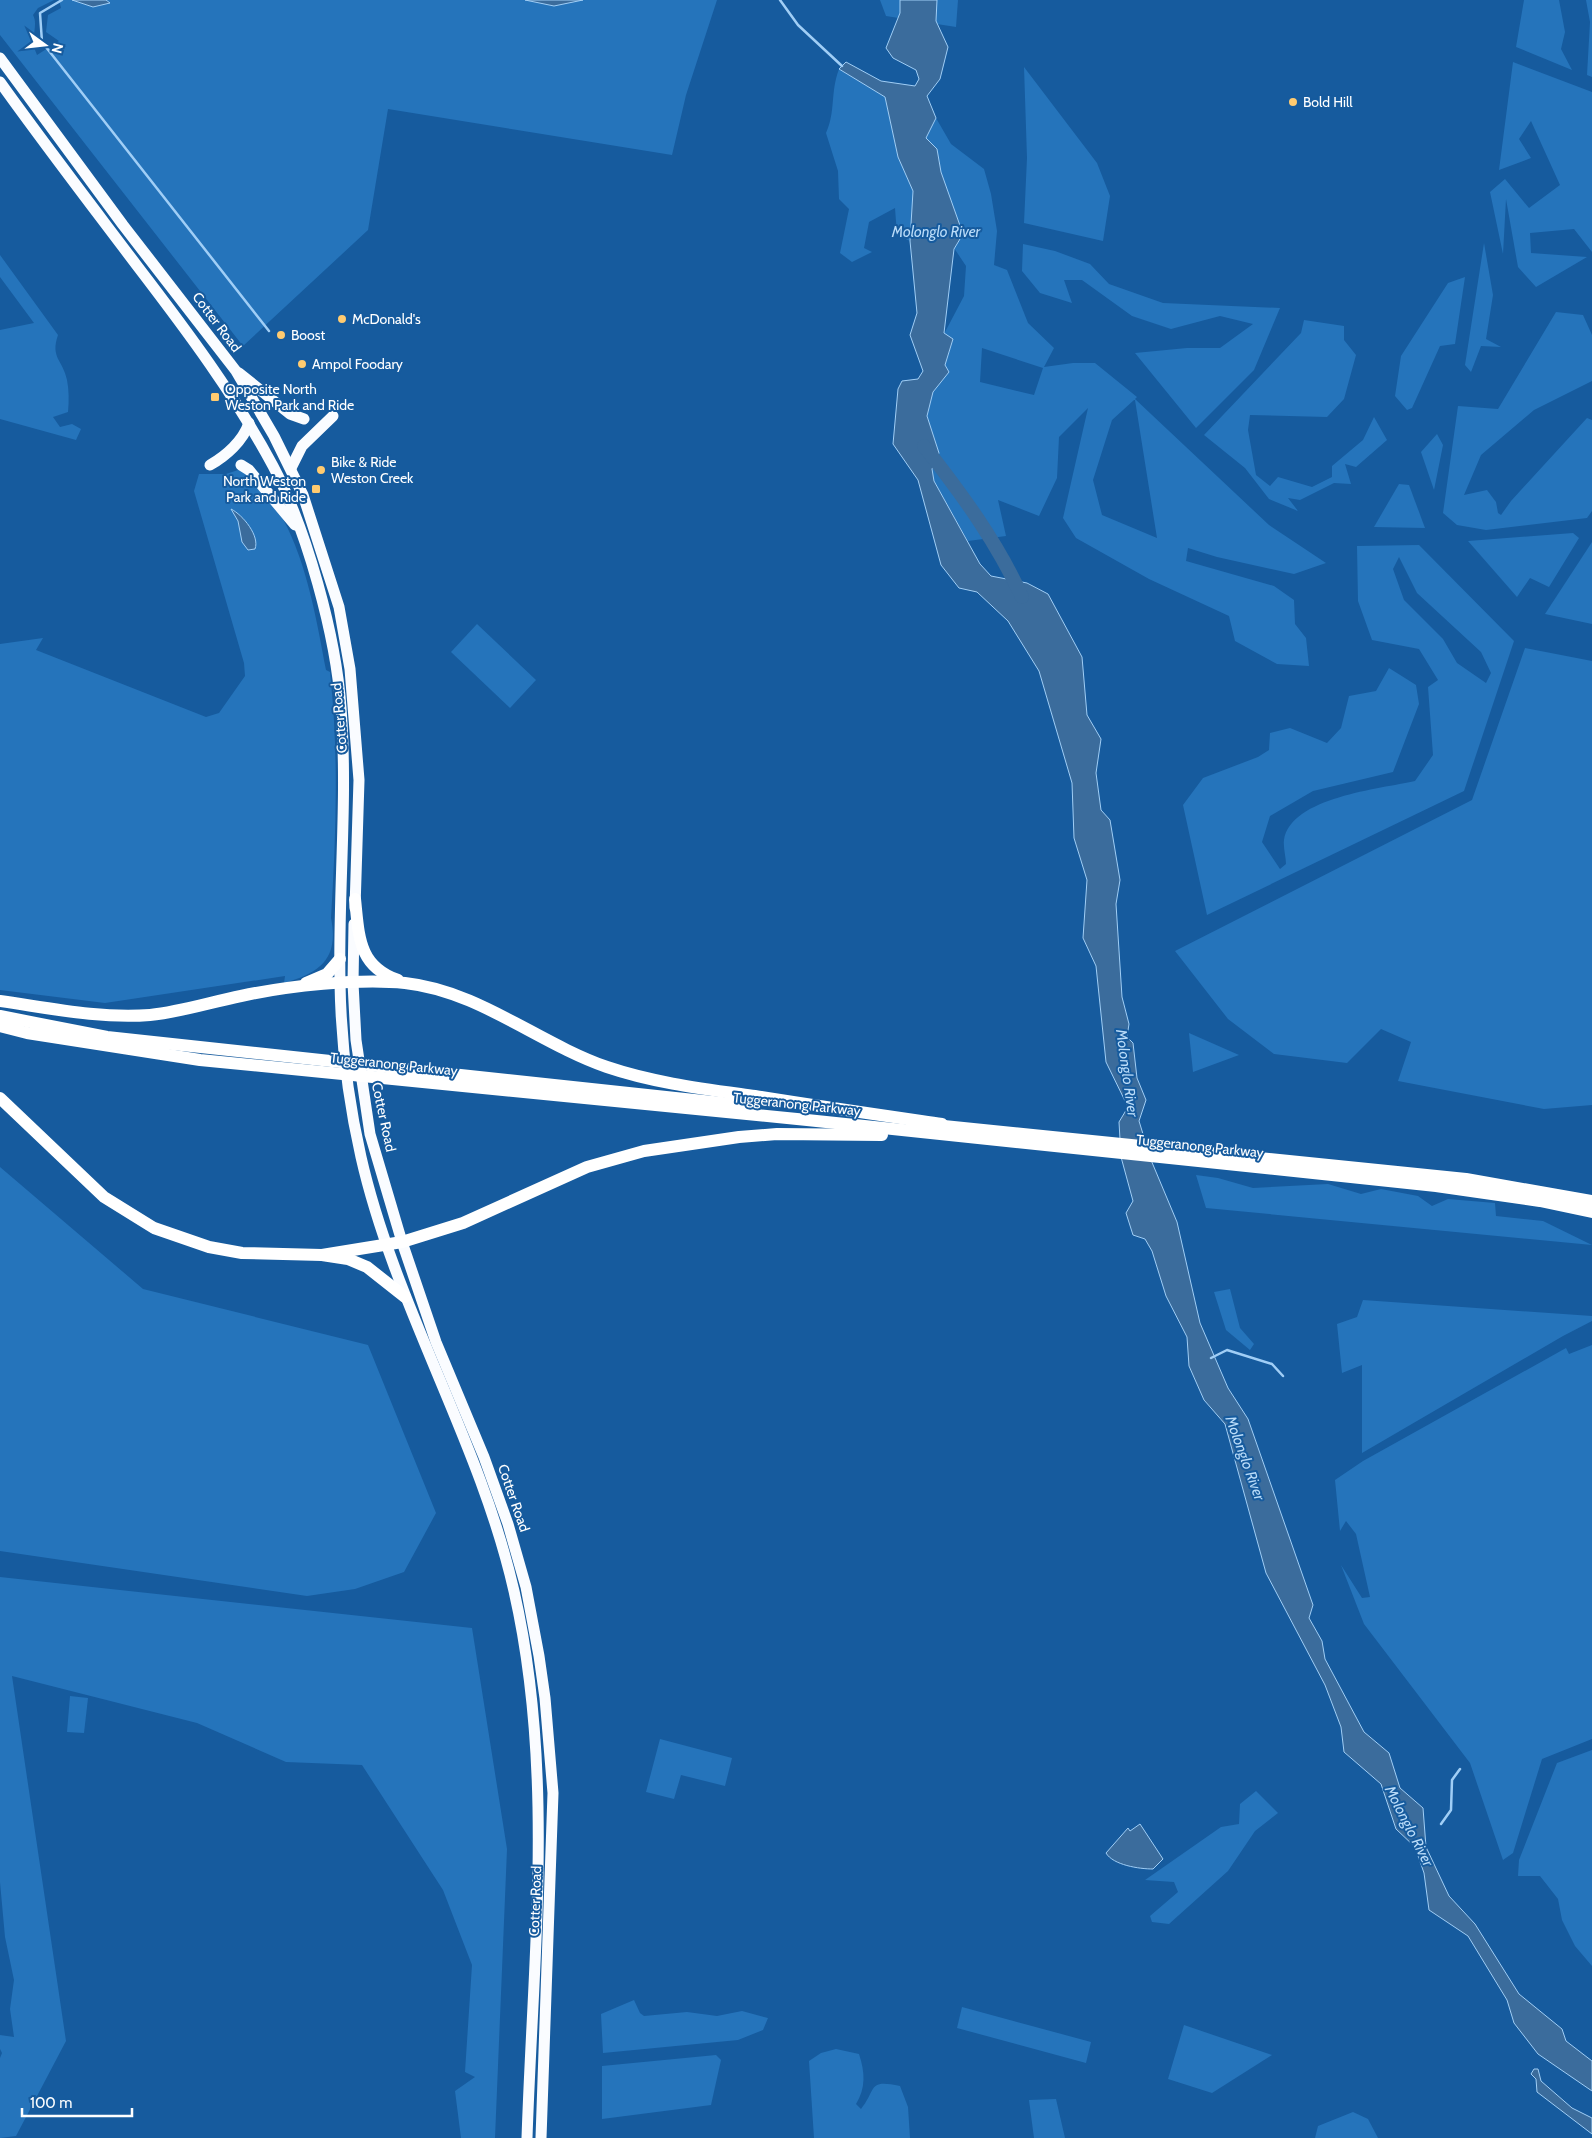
<svg xmlns="http://www.w3.org/2000/svg" width="1592" height="2138" viewBox="0 0 1592 2138" font-family="Cabin,sans-serif">
	<style>
		.green { fill: #2574bb; fill-rule: evenodd }
		.water { fill: #3b6c9c; stroke: #a0cef6 }
		.lines { fill: none; stroke-linecap: round; stroke-linejoin: round }
		.stream { stroke: #a0cef6; stroke-width: 2.5 }
		.river { stroke: #3b6c9c; stroke-width: 14 }
		.primary { stroke: #fafcff; stroke-width: 11 }
		.motorway { stroke: #fff; stroke-width: 12 }
		.poi-dot { fill: #ffcb70; stroke: #165b9e; stroke-width: 2 }
		.labels { text-anchor: middle; dominant-baseline: central; stroke-width: 4; stroke-linejoin: round; paint-order: stroke }
		.poi-label { font-size: 14px; fill: #fff; stroke: #165b9e; text-anchor: start }
		.street-label { font-size: 14px; fill: #fff; stroke: #165b9e }
		.water-label { font-size: 15px; font-style: italic; fill: #badcf9; stroke: #165b9e }
	</style>
	<rect width="100%" height="100%" fill="#165b9e"/>
	<g class="green">
		<path d="M 0,0 L 54,0 L 38,8 L 33,15 C 39,26 29,38 37,55 L 59,41 L 46,32 L 48,15 L 61,8 L 59,0 L 717,0 L 686,95 L 672,155 L 388,109 L 368,230 L 243,346 L 0,35 Z"/>
		<path d="M 880,0 L 958,0 L 956,27 L 886,16 Z"/>
		<path d="M 1524,0 L 1559,0 L 1565,32 L 1561,49 L 1572,70 L 1516,47 Z"/>
		<path d="M 1586,0 L 1592,0 L 1592,77 L 1587,75 L 1590,22 Z"/>
		<path d="M 1513,62 L 1592,92 L 1592,252 L 1574,229 L 1530,233 L 1531,253 L 1587,257 L 1536,287 L 1518,267 L 1506,199 L 1503,254 L 1490,192 L 1505,179 L 1529,208 L 1560,185 L 1531,121 L 1519,139 L 1531,158 L 1499,170 Z"/>
		<path d="M 1024,67 L 1097,163 L 1110,196 L 1103,241 L 1024,223 L 1027,158 Z"/>
		<path d="M 839,69 L 885,97 L 898,157 L 913,191 L 910,241 L 897,235 L 895,208 L 869,222 L 864,248 L 872,252 L 852,262 L 840,253 L 849,209 L 839,199 L 838,171 L 826,133 C 836,111 830,93 839,69 Z"/>
		<path d="M 936,118 L 951,144 L 984,169 L 991,194 L 997,231 L 994,265 L 1007,270 L 1028,323 L 1054,348 L 1044,367 L 1073,363 L 1095,363 L 1137,397 L 1135,399 L 1269,525 L 1326,563 L 1294,574 L 1217,557 L 1188,548 L 1186,561 L 1274,586 L 1294,600 L 1295,624 L 1306,638 L 1309,666 L 1277,664 L 1235,641 L 1229,616 L 1149,579 L 1076,538 L 1063,518 L 1088,408 L 1059,437 L 1057,478 L 1039,516 L 998,500 L 1006,536 L 968,541 L 934,481 L 932,469 L 939,453 L 927,416 L 933,392 L 949,372 L 945,365 L 953,340 L 944,334 L 964,296 L 966,266 L 954,248 L 962,234 L 941,172 L 937,149 L 926,138 ZM 982,348 L 1043,368 L 1034,395 L 980,382 ZM 1134,400 L 1135,400 L 1157,538 L 1102,515 L 1093,480 L 1112,420 Z"/>
		<path d="M 1484,243 L 1493,295 L 1486,339 L 1501,347 L 1481,346 L 1471,372 L 1465,365 Z"/>
		<path d="M 1023,244 L 1055,251 L 1090,264 L 1109,284 L 1163,303 L 1280,308 L 1254,370 L 1196,428 L 1135,353 L 1187,348 L 1220,348 L 1253,324 L 1220,316 L 1171,329 L 1132,316 L 1082,280 L 1064,280 L 1072,303 L 1040,293 L 1022,271 Z"/>
		<path d="M 0,255 L 58,335 C 50,358 63,360 67,380 C 69,390 69,401 68,412 L 53,417 L 60,427 L 72,424 L 81,429 L 76,440 L 0,419 L 0,330 L 34,323 L 0,277 Z"/>
		<path d="M 1465,277 L 1455,344 L 1440,346 L 1412,408 L 1407,410 L 1395,396 L 1401,356 L 1448,283 Z"/>
		<path d="M 1556,312 L 1583,315 L 1592,335 L 1592,381 L 1534,410 L 1481,455 L 1464,495 L 1487,490 L 1496,502 L 1498,513 L 1501,515 L 1511,501 L 1587,418 L 1592,420 L 1592,511 L 1587,518 L 1486,530 L 1457,525 L 1443,513 L 1458,406 L 1498,409 Z"/>
		<path d="M 1304,320 L 1344,326 L 1344,340 L 1356,355 L 1344,399 L 1327,417 L 1250,415 L 1248,430 L 1256,475 L 1270,486 L 1278,477 L 1312,487 L 1332,477 L 1332,466 L 1363,440 L 1374,417 L 1387,440 L 1356,467 L 1345,464 L 1351,484 L 1334,483 L 1300,500 L 1288,498 L 1298,511 L 1269,499 L 1245,468 L 1204,435 L 1301,333 Z"/>
		<path d="M 1437,434 L 1443,445 L 1434,490 L 1421,452 Z"/>
		<path d="M 241,469 C 255,484 274,501 283,519 C 307,563 317,622 326,670 L 330,672 C 339,755 336,835 331,918 C 339,958 321,973 284,983 L 285,976 L 105,1003 L 0,990 L 0,644 L 43,638 L 36,650 L 206,717 L 219,713 L 245,676 L 244,663 L 194,491 L 199,474 L 226,474 Z"/>
		<path d="M 1399,484 L 1409,485 L 1425,528 L 1374,527 Z"/>
		<path d="M 1573,533 L 1579,538 L 1549,587 L 1530,578 L 1517,597 L 1468,541 Z"/>
		<path d="M 1592,542 L 1592,624 L 1545,614 Z"/>
		<path d="M 1419,545 L 1514,641 L 1464,791 L 1207,915 L 1183,805 L 1203,778 L 1258,757 L 1269,750 L 1270,733 L 1290,728 L 1327,743 L 1341,728 L 1349,696 L 1376,691 L 1389,668 L 1416,685 L 1419,704 L 1393,772 L 1313,791 L 1270,816 L 1262,842 L 1280,869 L 1286,864 C 1286,857 1283,847 1284,840 C 1291,797 1380,789 1415,781 L 1433,755 L 1428,687 L 1438,680 L 1419,649 L 1372,640 L 1358,601 L 1357,546 ZM 1399,557 L 1417,593 L 1481,652 L 1491,673 L 1486,683 L 1457,663 L 1443,639 L 1404,600 L 1393,569 Z"/>
		<path d="M 477,624 L 536,680 L 510,708 L 451,652 Z"/>
		<path d="M 1525,648 L 1592,661 L 1592,1105 L 1544,1109 L 1398,1081 L 1411,1042 L 1381,1029 L 1347,1063 L 1274,1054 L 1228,1019 L 1175,951 L 1472,800 Z"/>
		<path d="M 1189,1033 L 1239,1055 L 1193,1072 Z"/>
		<path d="M 0,1167 L 143,1289 L 368,1345 L 436,1513 L 404,1572 L 355,1589 L 307,1596 L 0,1551 Z"/>
		<path d="M 1196,1175 L 1218,1178 L 1253,1188 L 1328,1184 L 1361,1194 L 1381,1189 L 1418,1196 L 1432,1206 L 1448,1199 L 1495,1203 L 1496,1216 L 1543,1221 L 1592,1245 L 1206,1208 Z"/>
		<path d="M 1230,1289 L 1240,1328 L 1254,1344 L 1250,1350 L 1226,1330 L 1214,1292 Z"/>
		<path d="M 1363,1300 L 1592,1316 L 1592,1321 L 1563,1336 L 1362,1453 L 1362,1365 L 1342,1373 L 1337,1324 L 1357,1317 Z"/>
		<path d="M 1592,1345 L 1592,1739 L 1542,1759 L 1513,1853 L 1503,1860 L 1470,1763 L 1364,1624 L 1341,1565 L 1362,1598 L 1370,1597 L 1356,1534 L 1346,1521 L 1340,1531 L 1335,1480 L 1363,1461 L 1566,1348 L 1569,1354 Z"/>
		<path d="M 0,1577 L 472,1628 L 507,1849 L 495,2138 L 461,2138 L 455,2091 L 475,2077 L 465,2072 L 472,1965 L 443,1890 L 362,1765 L 286,1762 L 197,1723 L 12,1676 L 66,2041 L 16,2136 L 0,2138 L 0,2058 L 2,2053 L 0,2049 L 0,2035 L 14,2037 L 10,2009 L 14,1980 L 5,1937 L 0,1882 Z"/>
		<path d="M 70,1696 L 88,1698 L 84,1733 L 67,1732 Z"/>
		<path d="M 660,1739 L 732,1758 L 725,1786 L 681,1775 L 674,1799 L 646,1792 Z"/>
		<path d="M 1592,1750 L 1592,1966 L 1575,1946 L 1562,1920 L 1558,1899 L 1540,1876 L 1518,1876 L 1519,1860 L 1557,1763 Z"/>
		<path d="M 1256,1791 L 1278,1813 L 1255,1831 L 1228,1871 L 1169,1924 L 1152,1922 L 1150,1916 L 1178,1892 L 1174,1882 L 1145,1880 L 1221,1827 L 1239,1824 L 1240,1804 Z"/>
		<path d="M 634,2000 L 640,2013 L 644,2016 L 687,2012 L 717,2016 L 742,2011 L 768,2018 L 763,2030 L 738,2040 L 603,2053 L 601,2014 Z"/>
		<path d="M 962,2007 L 1091,2042 L 1086,2063 L 957,2028 Z"/>
		<path d="M 1184,2025 L 1272,2055 L 1212,2093 L 1168,2079 Z"/>
		<path d="M 836,2049 L 859,2054 C 865,2072 866,2088 856,2104 L 861,2109 C 877,2089 867,2079 900,2086 L 908,2107 L 910,2138 L 814,2138 L 809,2061 L 821,2053 Z"/>
		<path d="M 716,2055 L 721,2060 L 711,2105 L 602,2119 L 602,2066 Z"/>
		<path d="M 1056,2099 L 1065,2138 L 1034,2138 L 1029,2100 Z"/>
		<path d="M 1353,2112 L 1368,2119 L 1378,2138 L 1315,2138 L 1318,2126 Z"/>
	</g>
	<g class="water">
		<path d="M 72,0 L 106,0 L 110,3 L 93,7 Z"/>
		<path d="M 525,0 L 583,0 L 554,6 Z"/>
		<path d="M 900,0 L 937,0 L 936,21 L 948,47 L 940,79 L 927,96 L 936,118 L 926,138 L 937,149 L 941,172 L 963,234 L 954,249 L 944,333 L 953,339 L 945,365 L 949,372 L 933,392 L 927,416 L 939,453 L 932,469 L 934,481 L 980,564 L 991,576 L 1027,583 L 1048,594 L 1082,657 L 1087,715 L 1101,739 L 1096,773 L 1101,810 L 1110,820 L 1120,880 L 1116,904 L 1122,997 L 1129,1024 L 1127,1037 L 1133,1043 L 1137,1078 L 1146,1100 L 1139,1121 L 1151,1160 L 1177,1222 L 1200,1323 L 1228,1388 L 1248,1419 L 1313,1605 L 1309,1618 L 1322,1641 L 1325,1659 L 1364,1732 L 1389,1753 L 1400,1788 L 1423,1808 L 1426,1847 L 1449,1896 L 1475,1924 L 1519,1994 L 1562,2029 L 1566,2041 L 1592,2061 L 1592,2091 L 1538,2054 L 1514,2023 L 1507,2000 L 1468,1936 L 1429,1910 L 1424,1873 L 1415,1847 L 1396,1829 L 1381,1784 L 1344,1752 L 1341,1727 L 1325,1685 L 1266,1573 L 1225,1424 L 1204,1400 L 1189,1366 L 1187,1337 L 1166,1296 L 1152,1251 L 1145,1239 L 1133,1235 L 1126,1213 L 1133,1201 L 1121,1157 L 1119,1122 L 1128,1107 L 1106,1062 L 1096,966 L 1083,938 L 1087,880 L 1074,838 L 1072,783 L 1039,671 L 1008,621 L 977,592 L 959,588 L 941,565 L 918,480 L 893,444 L 898,389 L 902,381 L 918,379 L 923,371 L 910,335 L 917,313 L 910,241 L 913,191 L 898,157 L 885,97 L 839,69 L 846,62 L 881,81 L 915,86 L 919,79 L 916,70 L 893,58 L 886,48 L 900,13 Z"/>
		<path d="M 231,509 C 243,515 260,536 255,549 L 248,550 L 242,542 L 238,521 Z"/>
		<path d="M 1140,1824 L 1163,1859 L 1153,1869 C 1139,1869 1113,1865 1106,1853 L 1128,1828 L 1130,1831 Z"/>
		<path d="M 1534,2069 L 1538,2069 L 1541,2081 L 1572,2108 L 1592,2118 L 1592,2134 L 1537,2092 L 1536,2079 L 1531,2074 Z"/>
	</g>
	<g class="lines">
		<g class="stream">
			<path d="M 62,0 L 40,13 L 42,42 L 269,331"/>
			<path d="M 780,0 L 798,25 L 842,66"/>
			<path d="M 1211,1358 L 1227,1350 L 1272,1364 L 1283,1376"/>
			<path d="M 1441,1824 L 1451,1810 L 1452,1780 L 1460,1769"/>
		</g>
		<path class="river" d="M 924,446 C 961,493 997,542 1022,597"/>
		<g class="primary">
			<path d="M 0,58 L 123,225 L 236,371 L 274,436 L 303,495 L 339,607 L 350,669 L 359,780 L 355,908"/>
			<path d="M 0,82 C 45,145 92,206 138,267 C 187,331 235,395 273,466 C 307,530 336,636 341,708 C 348,800 338,891 340,983 C 341,1041 348,1100 361,1157 C 395,1307 480,1441 514,1591 C 555,1771 533,1955 527,2138"/>
			<path d="M 239,373 L 290,414 L 304,419"/>
			<path d="M 210,465 C 226,456 243,441 249,423"/>
			<path d="M 241,465 L 249,470 L 295,525"/>
			<path d="M 291,468 L 302,446 L 333,416"/>
			<path d="M 354,924 L 353,983 L 356,1040 L 370,1134 L 402,1242 L 436,1342 L 484,1457 L 508,1524 L 526,1587 L 539,1656 L 545,1698 L 553,1793 L 541,2138"/>
		</g>
		<g class="motorway">
			<path d="M 355,899 C 359,936 358,966 398,980"/>
			<path d="M 306,983 L 327,974 L 340,959"/>
			<path d="M 0,1001 C 49,1008 100,1019 150,1015 C 181,1012 211,1002 241,996 C 287,986 359,978 405,983 C 479,991 538,1043 607,1067 C 654,1083 705,1089 755,1096 C 817,1106 880,1115 942,1124"/>
			<path d="M 0,1016 L 107,1037 L 750,1106"/>
			<path d="M 0,1026 L 27,1033 L 200,1060 L 807,1120 L 1436,1186 L 1540,1201 L 1592,1212"/>
			<path d="M 0,1098 L 104,1197 L 154,1228 L 209,1247 L 242,1253 L 322,1255 L 348,1259 L 367,1267 L 405,1297"/>
			<path d="M 934,1125 L 1466,1179 L 1592,1201"/>
			<path d="M 322,1255 L 402,1242 L 463,1223 L 587,1167 L 644,1151 L 739,1137 L 777,1134 L 882,1135"/>
		</g>
	</g>
	<g class="poi-dot">
		<circle cx="1293" cy="102" r="5"/>
		<circle cx="342" cy="319" r="5"/>
		<circle cx="281" cy="335" r="5"/>
		<circle cx="302" cy="364" r="5"/>
		<rect x="210" y="392" width="10" height="10" rx="2.5"/>
		<circle cx="321" cy="470" r="5"/>
		<rect x="311" y="484" width="10" height="10" rx="2.5"/>
	</g>
	<g class="labels">
		<g class="poi-label">
			<text x="1303" y="102">Bold Hill</text>
			<text x="352" y="319">McDonald's</text>
			<text x="291" y="335">Boost</text>
			<text x="312" y="364">Ampol Foodary</text>
			<text x="225" y="389">Opposite North<tspan x="225" dy="16">Weston Park and Ride</tspan></text>
			<text x="331" y="462">Bike &amp; Ride<tspan x="331" dy="16">Weston Creek</tspan></text>
			<text x="306" y="481" text-anchor="end">North Weston<tspan x="306" dy="16">Park and Ride</tspan></text>
		</g>
		<g class="street-label">
			<text transform="translate(217 322) rotate(53)">Cotter Road</text>
			<text transform="translate(339 718) rotate(-95)">Cotter Road</text>
			<text transform="translate(394 1064) rotate(6)">Tuggeranong Parkway</text>
			<text transform="translate(797 1104) rotate(6)">Tuggeranong Parkway</text>
			<text transform="translate(384 1117) rotate(78)">Cotter Road</text>
			<text transform="translate(1200 1146) rotate(6)">Tuggeranong Parkway</text>
			<text transform="translate(514 1498) rotate(71)">Cotter Road</text>
			<text transform="translate(535 1901) rotate(-88)">Cotter Road</text>
		</g>
		<g class="water-label">
			<text x="936" y="232">Molonglo River</text>
			<text transform="translate(1127 1073) rotate(82)">Molonglo River</text>
			<text transform="translate(1245 1458) rotate(70)">Molonglo River</text>
			<text transform="translate(1409 1826) rotate(63)">Molonglo River</text>
		</g>
	</g>
	<g transform="translate(45 45) rotate(105)" stroke="#165b9e" stroke-width="4" paint-order="stroke">
	<path d="M0-4L9 19L0 12L-9 19Z" fill="#ffffff"/>
	<text y="-8" font-size="14" font-weight="bold" text-anchor="middle" fill="#ffffff">N</text>
	</g>
	<path d="M22 2108v8h110v-8" fill="none" stroke="#ffffff" stroke-width="2.5"/>
	<text x="30" y="2108" font-size="15" fill="#ffffff" stroke="#165b9e" stroke-width="4" paint-order="stroke">100 m</text>
</svg>
